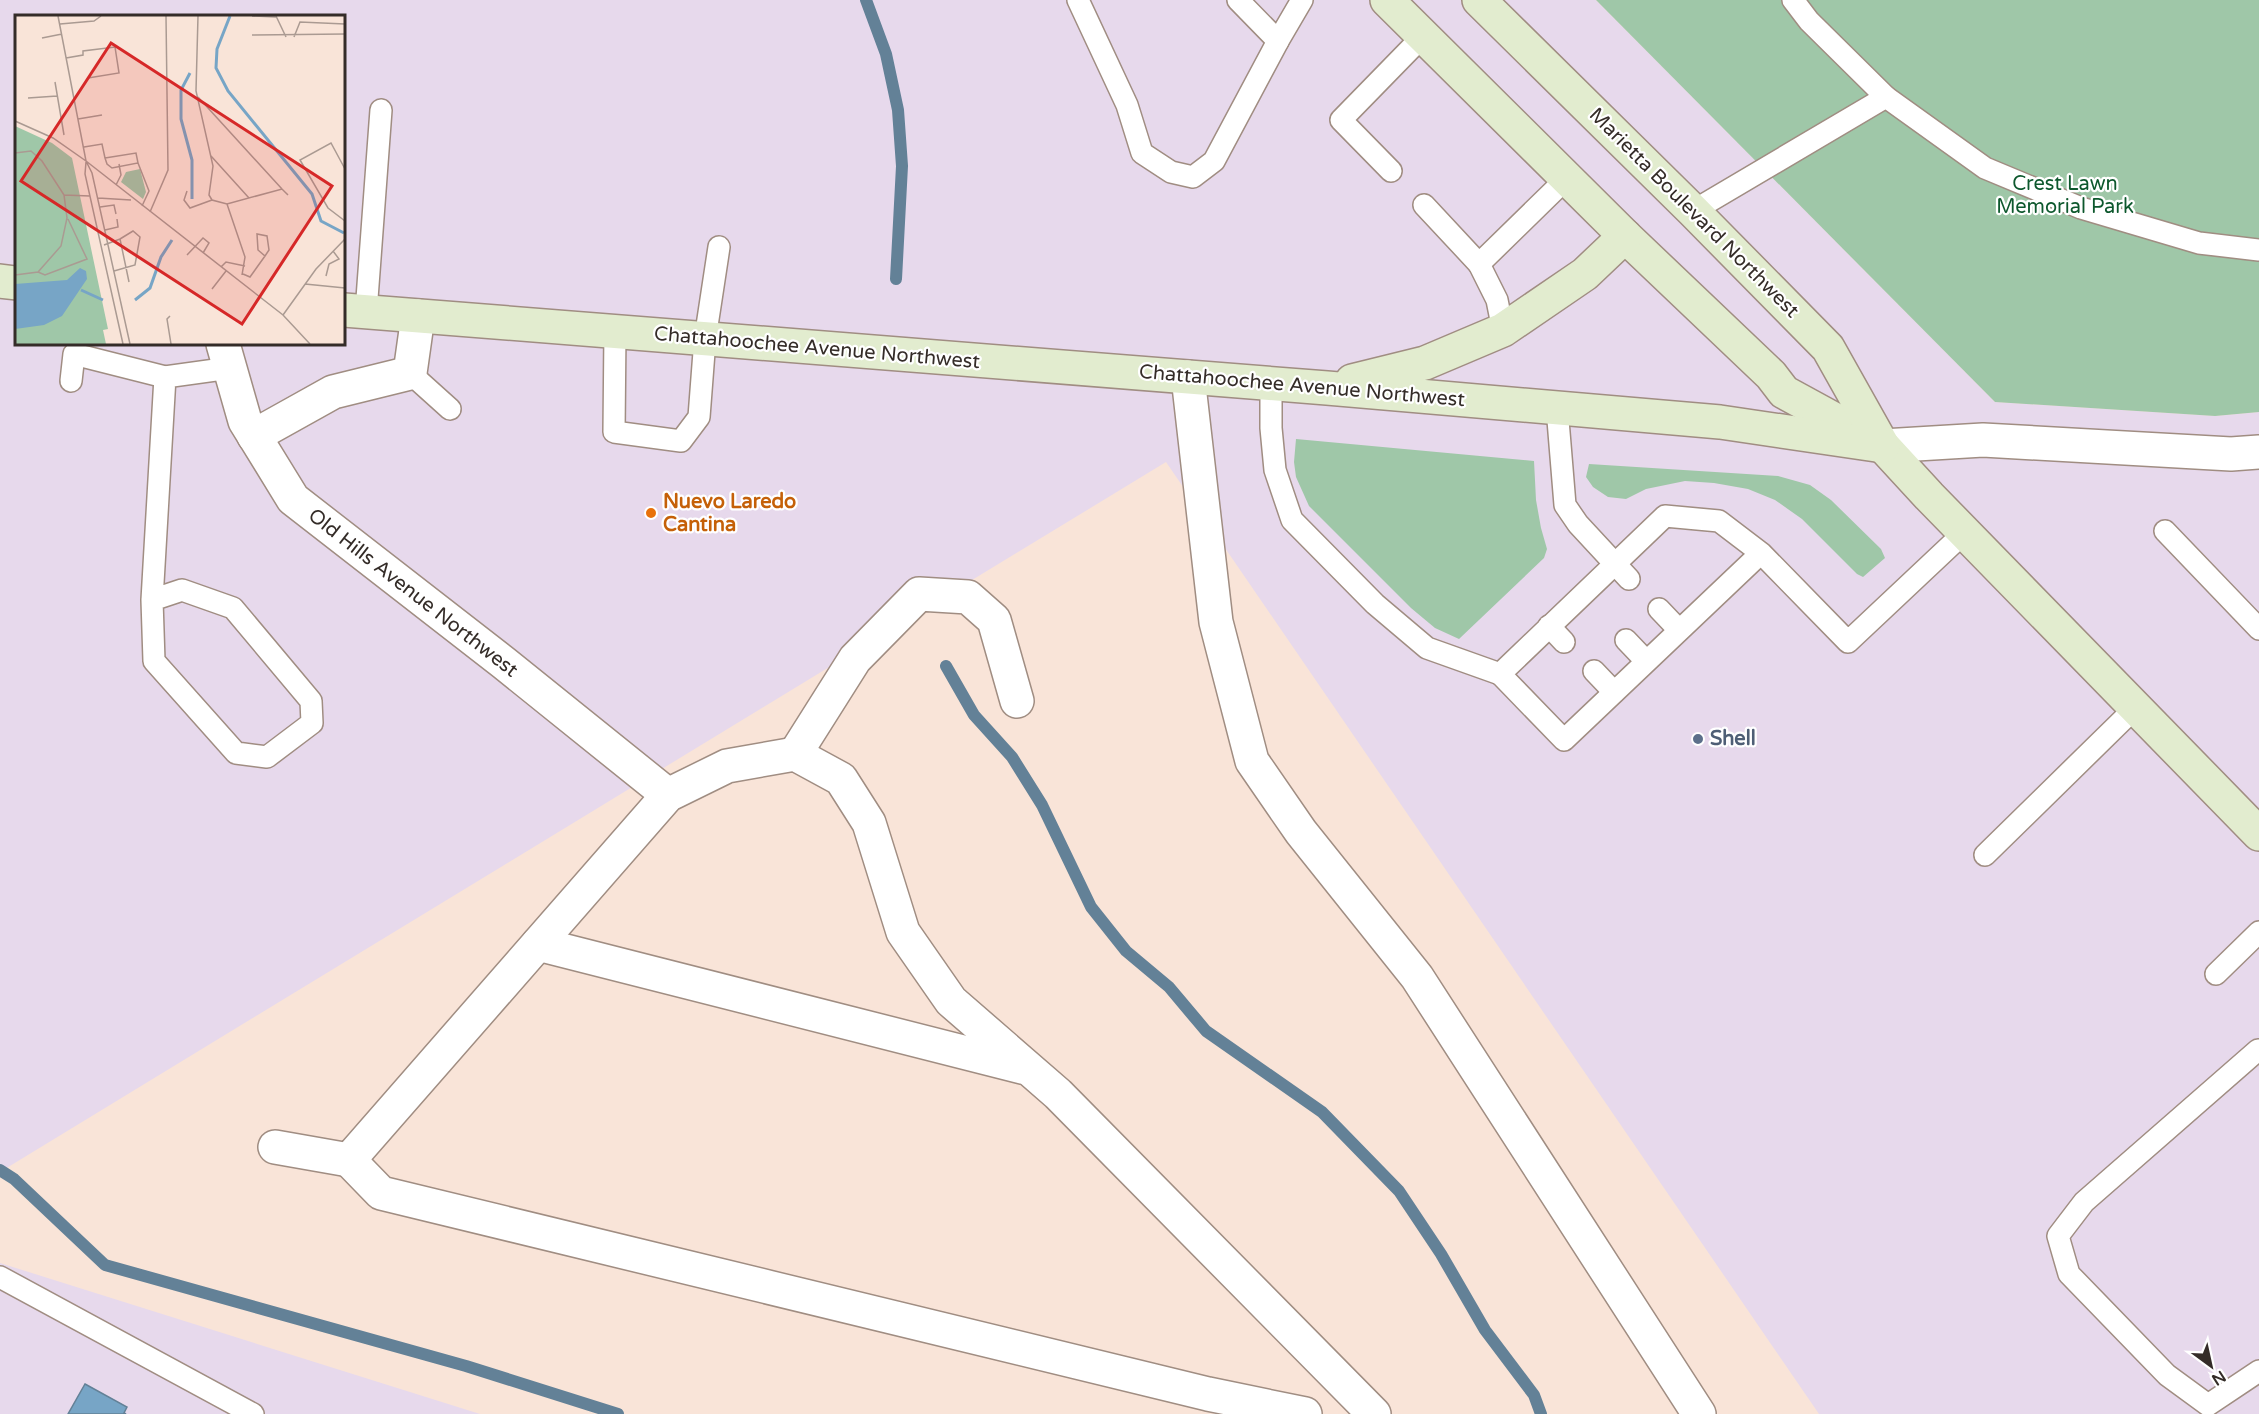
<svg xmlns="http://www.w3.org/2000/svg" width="2259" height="1414" viewBox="0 0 2259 1414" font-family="'Varela Round',sans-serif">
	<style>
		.commercial { fill: #e7d9ec; fill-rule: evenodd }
		.green { fill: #9fc7a8 }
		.water { fill: #77a5c6; stroke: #638197; stroke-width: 1.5 }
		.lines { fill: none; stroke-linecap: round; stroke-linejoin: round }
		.stream { stroke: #638197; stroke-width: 12 }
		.lane-casing { stroke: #a08d82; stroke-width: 24 }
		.street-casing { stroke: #a08d82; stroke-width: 36 }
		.secondary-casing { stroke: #a08d82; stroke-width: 36 }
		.lane { stroke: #fff; stroke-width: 21 }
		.street { stroke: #fff; stroke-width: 33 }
		.secondary { stroke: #e2eccf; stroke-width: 33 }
		.food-dot { fill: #e8710a; stroke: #fff; stroke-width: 2 }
		.service-dot { fill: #5c6f8a; stroke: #fff; stroke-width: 2 }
		.labels { text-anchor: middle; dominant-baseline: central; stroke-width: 4.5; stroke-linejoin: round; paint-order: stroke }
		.park-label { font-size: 20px; fill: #0d582d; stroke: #fff }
		.street-label { font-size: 20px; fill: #342c28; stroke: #fff }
		.food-label { font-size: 20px; font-weight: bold; fill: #c56008; stroke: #fff; text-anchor: start }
		.service-label { font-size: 20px; font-weight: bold; fill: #4e5e75; stroke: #fff; text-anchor: start }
		.inset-river { fill: none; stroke: #77a5c6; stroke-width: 3 }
		.inset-road { fill: none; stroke: #aa9a92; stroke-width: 1.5 }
		.view { fill: #d62828; fill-opacity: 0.15; stroke: #d62828; stroke-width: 3 }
		.inset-edge { fill: none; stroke: #342c28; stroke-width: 3 }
	</style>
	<rect width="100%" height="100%" fill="#f9e4d8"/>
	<g class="commercial">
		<path d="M 0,0 L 1596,0 L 1995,402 L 2215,416 L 2259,412 L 2259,1414 L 1819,1414 L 1166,462 L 0,1172 ZM 16,16 L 344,16 L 344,344 L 16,344 Z"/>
		<path d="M 0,1263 L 480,1414 L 0,1414 Z"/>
	</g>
	<g class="green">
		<path d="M 1596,0 L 2259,0 L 2259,412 L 2215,416 L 1995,402 Z"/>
		<path d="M 1296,439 L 1534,461 L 1536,500 L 1541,528 L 1547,549 L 1544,558 L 1459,639 L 1435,628 L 1411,608 L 1309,506 L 1296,477 L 1294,462 Z"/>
		<path d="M 1589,464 L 1778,476 L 1810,485 L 1831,500 L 1881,549 L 1885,558 L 1863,577 L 1857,574 L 1802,519 L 1775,500 L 1748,489 L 1714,483 L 1685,481 L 1646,489 L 1626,499 L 1608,497 L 1593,487 L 1586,477 Z"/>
	</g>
	<path class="water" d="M 85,1384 L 127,1407 L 124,1413 L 126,1414 L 68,1414 Z"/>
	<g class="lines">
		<g class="stream">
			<path d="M 866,0 L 886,54 L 898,110 L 902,166 L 896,279"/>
			<path d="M 946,666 L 974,715 L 1012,757 L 1042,805 L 1091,907 L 1126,951 L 1169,987 L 1206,1031 L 1322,1112 L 1399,1191 L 1441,1254 L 1485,1330 L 1534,1395 L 1541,1414"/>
			<path d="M 0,1170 L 14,1179 L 105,1265 L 466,1366 L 618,1414"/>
		</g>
		<g class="lane-casing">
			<g id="lane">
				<path d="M 1078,0 L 1127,105 L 1142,153 L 1171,172 L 1193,177 L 1214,161 L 1278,41"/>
				<path d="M 1238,0 L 1278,41 L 1302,0"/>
				<path d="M 1793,0 L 1809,21 L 1886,97"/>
				<path d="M 1391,171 L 1341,120 L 1423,36"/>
				<path d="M 1424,205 L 1479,264 L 1567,178"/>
				<path d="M 1693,211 L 1886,97 L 1985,168 L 2081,208 L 2199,243 L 2259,250"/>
				<path d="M 1479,264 L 1497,300 L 1503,330"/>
				<path d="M 366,312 L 381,110"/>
				<path d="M 615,331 L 614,432 L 681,441 L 699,417 L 705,339 L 719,247"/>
				<path d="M 410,373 L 450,409"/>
				<path d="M 71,381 L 74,354 L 165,377"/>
				<path d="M 1271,383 L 1271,428 L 1275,470 L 1292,520 L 1375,604 L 1427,648 L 1500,674"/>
				<path d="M 1557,408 L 1565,505 L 1578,524 L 1629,579"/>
				<path d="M 2165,531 L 2259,629"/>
				<path d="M 1761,553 L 1564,740 L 1500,674 L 1665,516 L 1719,521 L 1761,553 L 1848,642 L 1966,531"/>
				<path d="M 152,600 L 182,590 L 233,608 L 311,701 L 312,723 L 267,757 L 236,753 L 154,661 L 152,600 L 165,377 L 230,368"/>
				<path d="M 1659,609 L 1679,630"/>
				<path d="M 1549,626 L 1564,642"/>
				<path d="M 1626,640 L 1646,661"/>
				<path d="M 1594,671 L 1614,692"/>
				<path d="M 1985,855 L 2136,707"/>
				<path d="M 2216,974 L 2259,932"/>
				<path d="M 2258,1050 L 2084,1202 L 2058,1236 L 2069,1274 L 2167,1375 L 2208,1405 L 2259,1371"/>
				<path d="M 0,1277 L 253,1414"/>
			</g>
		</g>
		<g class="street-casing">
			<g id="street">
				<path d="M 223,344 L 245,421 L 293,499 L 504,663 L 668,795"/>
				<path d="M 1188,377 L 1216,622 L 1252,761 L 1301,832 L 1417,977 L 1699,1414"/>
				<path d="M 254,436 L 333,392 L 410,373 L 418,316"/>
				<path d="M 1883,446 L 1983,440 L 2231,454 L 2259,452"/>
				<path d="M 795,754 L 855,659 L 919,594 L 968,597 L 994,620 L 1017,701"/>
				<path d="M 538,944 L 1022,1067"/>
				<path d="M 275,1147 L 349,1160 L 668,795 L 727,766 L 795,754 L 841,779 L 869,823 L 903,932 L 951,1001 L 1058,1094 L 1374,1414"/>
				<path d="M 349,1160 L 381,1193 L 1208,1394 L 1305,1414"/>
			</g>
		</g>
		<g class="secondary-casing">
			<g id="secondary">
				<path d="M 1387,0 L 1625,236 L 1771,375 L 1784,392 L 1883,446 L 1929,496 L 2259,834"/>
				<path d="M 1479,0 L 1693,211 L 1828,348 L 1883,446"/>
				<path d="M 0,281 L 16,283"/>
				<path d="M 344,310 L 1327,388 L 1720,422 L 1883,446"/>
				<path d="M 1352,381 L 1425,363 L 1503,330 L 1585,274 L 1625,236"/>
			</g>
		</g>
		<use href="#lane" class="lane"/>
		<use href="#street" class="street"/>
		<use href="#secondary" class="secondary"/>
	</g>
	<circle class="food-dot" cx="651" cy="513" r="6"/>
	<circle class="service-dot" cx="1698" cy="739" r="6"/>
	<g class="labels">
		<g class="park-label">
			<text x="2065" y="184">Crest Lawn<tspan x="2065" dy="23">Memorial Park</tspan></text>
		</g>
		<g class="street-label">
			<text transform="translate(1694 213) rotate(45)">Marietta Boulevard Northwest</text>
			<text transform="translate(817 348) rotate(5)">Chattahoochee Avenue Northwest</text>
			<text transform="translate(1302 386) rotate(5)">Chattahoochee Avenue Northwest</text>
			<text transform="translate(413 593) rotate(38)">Old Hills Avenue Northwest</text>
		</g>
		<g class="food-label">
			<text x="663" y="502">Nuevo Laredo<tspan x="663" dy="23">Cantina</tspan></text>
		</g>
		<g class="service-label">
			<text x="1710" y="739">Shell</text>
		</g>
	</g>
	<g transform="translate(15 15)">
		<rect width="330" height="330" fill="#f9e4d8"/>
		<path d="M 0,111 L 37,128 L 57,143 L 93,314 L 88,315 L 91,329 L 0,329 ZM 125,154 L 131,177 L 128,184 L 106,167 L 111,157 Z" fill="#9fc7a8"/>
		<path d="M 65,253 L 71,256 L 72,264 L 47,301 L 29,310 L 0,314 L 0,269 L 52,265 Z" fill="#77a5c6"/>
		<path class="inset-river" d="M 215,1 L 202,34 L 201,53 L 213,76 L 297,179 L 306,206 L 329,218M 175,58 L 166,75 L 166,104 L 177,145 L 177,184M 66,275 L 88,285M 120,285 L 135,273 L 146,242 L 157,225"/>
		<path class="inset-road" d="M 43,1 L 71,146 L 77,158 L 115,329M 183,1 L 181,76 L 198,151 L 194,180 L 197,185 L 212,189 L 267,174 L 273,180M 237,1 L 261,2M 261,1 L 271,22M 45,9 L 79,6 L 86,1M 237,20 L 330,19M 279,22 L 285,7 L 330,9M 27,23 L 47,19M 51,43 L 68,40 L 68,36 L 100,32 L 104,58 L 73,63M 40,67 L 49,120M 183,82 L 267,174M 13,83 L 42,81M 63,104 L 87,100M 0,106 L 38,123 L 71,146 L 268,300 L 295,329M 69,132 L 87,129 L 90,143 L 92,149 L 97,153 L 123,148 L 121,138 L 90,143M 0,138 L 16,136 L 27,146 L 49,180 L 75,181M 196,141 L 234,183M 71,147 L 70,159 L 108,329M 123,148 L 134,176 L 127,191M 330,154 L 316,128 L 285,145 L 313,193 L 330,206M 101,170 L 106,160 L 104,149M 172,176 L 169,185 L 175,193 L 197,185M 83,183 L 116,185M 212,189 L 230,242 L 227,260M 85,192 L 99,190 L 101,199M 135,197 L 153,155 L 151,1M 90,215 L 103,212 L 102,204M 89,230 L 105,224 L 114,267M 172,240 L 188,223 L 194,228 L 188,238M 206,252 L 211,247 L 230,251M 99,256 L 120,250 L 125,222 L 118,216 L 105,224M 23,257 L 30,260 L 72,244 L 53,204M 228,259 L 235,262 L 250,241 L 254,235 L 252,221 L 242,219 L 243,235 L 250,241M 0,260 L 23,257 L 46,231 L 52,203 L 49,180M 311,261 L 314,249 L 324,244 L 318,236M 290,269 L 330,273M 197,274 L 211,256M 268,300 L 301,254 L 330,224M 155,301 L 152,304 L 156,329"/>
		<path class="view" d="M 96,28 L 317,171 L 227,309 L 6,166 Z"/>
		<rect width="330" height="330" class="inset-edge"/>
	</g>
	<g transform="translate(2211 1366) rotate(147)" stroke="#ffffff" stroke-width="4.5" paint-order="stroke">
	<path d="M0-4.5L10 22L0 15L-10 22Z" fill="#342c28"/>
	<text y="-9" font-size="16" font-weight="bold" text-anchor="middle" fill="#342c28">N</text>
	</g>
</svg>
